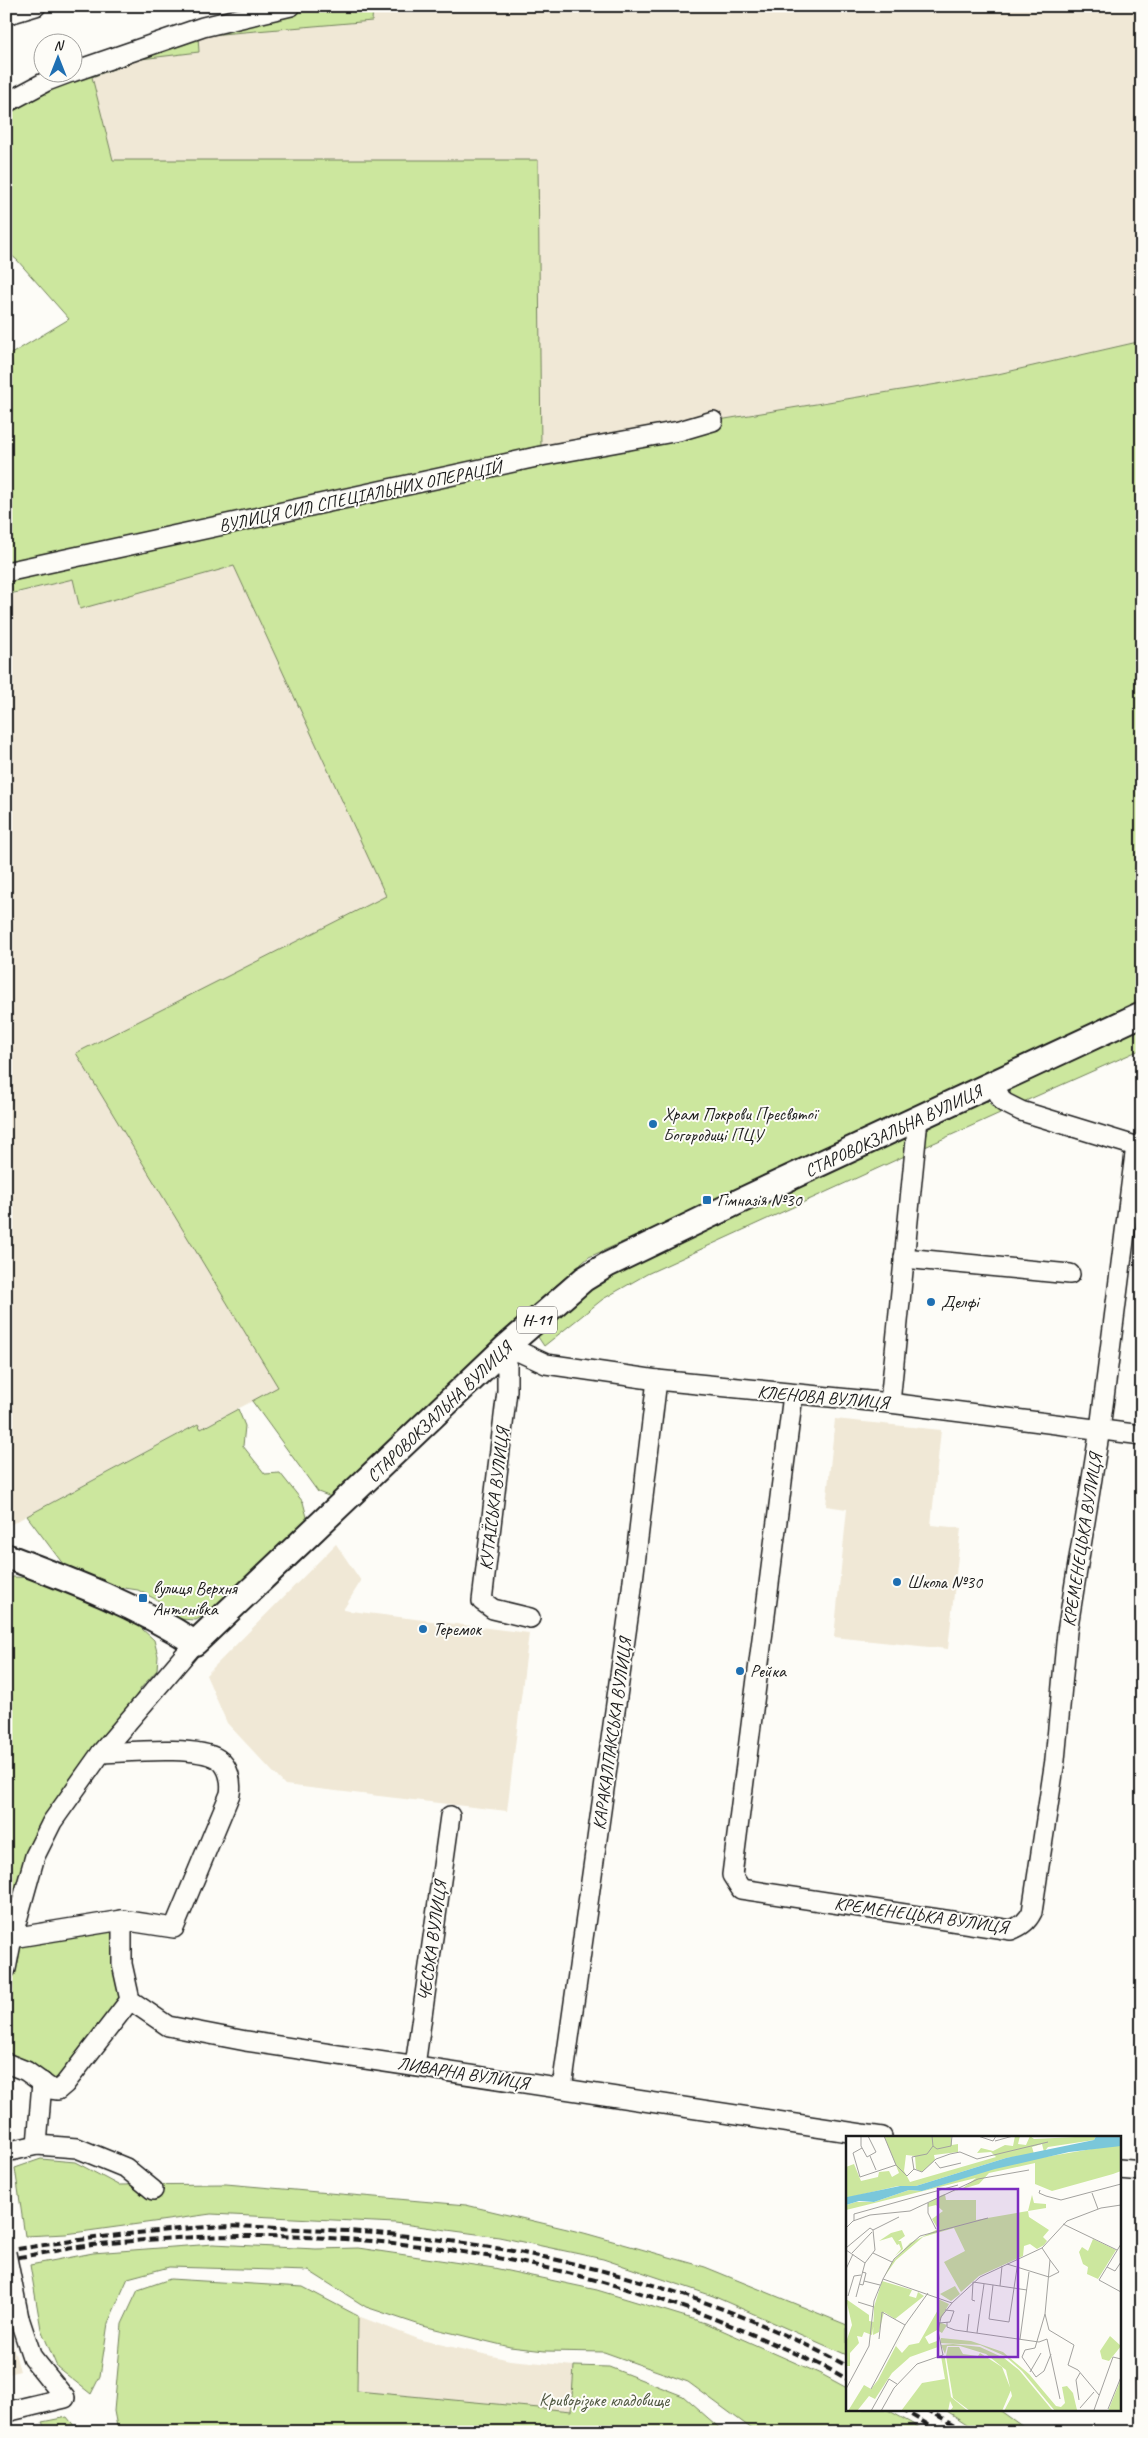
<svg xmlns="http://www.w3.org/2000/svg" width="1148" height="2438" viewBox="0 0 1148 2438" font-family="Caveat,sans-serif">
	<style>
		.built { fill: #f0e8d6 }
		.green { fill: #cce79e; stroke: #74825d }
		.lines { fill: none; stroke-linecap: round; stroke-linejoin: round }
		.minor-casing { stroke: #1c1c1c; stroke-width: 22 }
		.major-casing { stroke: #1c1c1c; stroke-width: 28 }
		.minor { stroke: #fdfcf7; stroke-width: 19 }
		.major { stroke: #fdfcf7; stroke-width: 24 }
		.rail { stroke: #1c1c1c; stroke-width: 4; stroke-dasharray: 8 4; stroke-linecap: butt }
		.minor-bridge-casing { stroke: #1c1c1c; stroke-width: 22; stroke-linecap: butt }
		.minor-bridge { stroke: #fdfcf7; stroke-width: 19 }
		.poi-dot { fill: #1f6fb2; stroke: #fdfcf7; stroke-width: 2 }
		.labels { text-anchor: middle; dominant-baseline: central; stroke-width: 4; stroke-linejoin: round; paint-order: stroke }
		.shield { fill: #fdfcf7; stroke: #605f5e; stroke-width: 1 }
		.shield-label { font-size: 16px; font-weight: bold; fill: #1c1c1c }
		.street-label { font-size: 18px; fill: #1c1c1c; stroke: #fdfcf7 }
		.poi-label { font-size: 18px; fill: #1c1c1c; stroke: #fdfcf7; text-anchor: start }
		.park-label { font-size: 18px; fill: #515943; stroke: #fdfcf7 }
		.inset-road { fill: none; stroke: #a3a29f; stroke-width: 1 }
		.view { fill: #7b2cbf; fill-opacity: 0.15; stroke: #7b2cbf; stroke-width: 2.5 }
		.inset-edge { fill: none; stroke: #1c1c1c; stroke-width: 2.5 }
	</style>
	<rect width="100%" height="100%" fill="#fdfcf7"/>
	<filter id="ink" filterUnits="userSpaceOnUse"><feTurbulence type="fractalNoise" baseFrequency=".02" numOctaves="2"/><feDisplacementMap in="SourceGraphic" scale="10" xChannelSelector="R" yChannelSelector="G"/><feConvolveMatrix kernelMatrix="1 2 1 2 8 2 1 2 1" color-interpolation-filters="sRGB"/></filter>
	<g filter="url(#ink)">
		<g class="built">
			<path d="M 373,6 L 1142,6 L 1142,341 L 998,374 L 713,421 L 541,456 L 538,160 L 113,160 L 91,78 L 141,59 L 199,52 L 197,36 L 372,21 Z"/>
			<path d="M 234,566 L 387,897 L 77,1053 L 279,1387 L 200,1429 L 197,1424 L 6,1527 L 6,596 L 73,579 L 80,609 Z"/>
			<path d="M 835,1419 L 941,1430 L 931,1525 L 961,1528 L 948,1649 L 834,1637 L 847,1509 L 826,1506 Z"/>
			<path d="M 336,1544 L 361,1581 L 343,1610 L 529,1633 L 507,1811 L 285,1785 L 227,1723 L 206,1675 Z"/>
			<path d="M 358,2316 L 421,2340 L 510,2360 L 574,2366 L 571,2411 L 357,2391 Z"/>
			<path d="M 6,2322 L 20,2371 L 6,2375 Z"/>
		</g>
		<g class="green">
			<path d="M 291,6 L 373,6 L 372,21 L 198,36 L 199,52 L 141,59 L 92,77 L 113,160 L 538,160 L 541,451 L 6,568 L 6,357 L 69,319 L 17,260 L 6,251 L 6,103 C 95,56 193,29 291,6 Z"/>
			<path d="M 1142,341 L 1142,1003 L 871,1132 L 589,1257 L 500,1334 L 331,1497 L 318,1492 L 252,1401 L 278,1387 L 76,1053 L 386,896 L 234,566 L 80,609 L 73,579 L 6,595 L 6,577 L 713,421 L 998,374 Z"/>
			<path d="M 1142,1024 L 1142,1049 L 1021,1103 C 1014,1100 1010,1096 1009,1087 Z"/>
			<path d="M 978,1100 L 987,1101 L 1000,1113 L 925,1147 L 926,1131 L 929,1125 Z"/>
			<path d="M 903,1136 L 908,1137 L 909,1154 L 647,1274 L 603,1299 L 544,1346 L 536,1334 L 589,1284 Z"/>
			<path d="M 238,1409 L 245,1426 L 243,1446 L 265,1474 L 280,1473 L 303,1502 L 308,1521 L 215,1609 L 196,1620 L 179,1619 L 168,1613 L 159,1601 L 138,1590 L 111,1586 L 66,1568 L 27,1516 L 198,1424 L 201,1429 Z"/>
			<path d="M 13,1577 L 38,1578 L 128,1616 L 154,1640 L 158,1656 L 157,1670 L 141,1688 L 101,1753 L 52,1822 L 12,1937 L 122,1920 L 130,2000 L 65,2084 L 6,2063 L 6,1732 L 11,1718 L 6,1687 L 6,1582 Z"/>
			<path d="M 41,2159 L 75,2162 L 118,2185 L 226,2184 L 466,2205 L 584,2233 L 705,2267 L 847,2325 L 847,2355 L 713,2296 L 603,2259 L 499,2237 L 395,2223 L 211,2214 L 66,2234 L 25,2236 L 15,2168 Z"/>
			<path d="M 213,2244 L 316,2249 L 358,2248 L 494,2268 L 597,2290 L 706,2323 L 823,2375 L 847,2388 L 847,2409 L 886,2409 L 927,2432 L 756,2432 L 688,2382 L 604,2352 L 545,2351 L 510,2347 L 423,2326 L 366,2307 L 309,2271 L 169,2267 L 128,2278 L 108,2323 L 100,2376 L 91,2394 L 57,2367 L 41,2329 L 30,2265 L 93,2253 Z"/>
			<path d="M 170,2279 L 303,2287 L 358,2316 L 357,2391 L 571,2411 L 574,2366 L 609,2367 L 683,2396 L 724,2432 L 118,2432 L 114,2411 L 122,2324 L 138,2290 Z"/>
			<path d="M 944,2409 L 998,2409 L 1030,2432 L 979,2432 Z"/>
			<path d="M 67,2417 L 79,2432 L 47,2432 L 42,2422 Z"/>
		</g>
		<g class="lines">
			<g class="minor-casing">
				<g id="minor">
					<path d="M 6,15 L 36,6"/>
					<path d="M 72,72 L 203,27 L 291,6"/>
					<path d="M 6,103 L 47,81 L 71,72"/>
					<path d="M 6,572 L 541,456 L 679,431 L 713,421"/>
					<path d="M 993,1084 L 1003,1102 L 1021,1111 L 1142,1148"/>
					<path d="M 904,1258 L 1070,1274"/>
					<path d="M 793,1395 L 732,1875 L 741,1889 L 1011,1930 C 1021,1926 1027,1922 1032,1912 L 1055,1760 L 1067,1632 L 1100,1429 L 1136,1146"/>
					<path d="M 890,1403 L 918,1119"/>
					<path d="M 530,1618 L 493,1609 L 482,1601 L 507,1391 L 507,1346 L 546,1364 L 657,1380 L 890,1403 L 1142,1435"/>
					<path d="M 122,1920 L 122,1964 L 130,2000 L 168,2026 L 246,2041 L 882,2137"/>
					<path d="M 12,1938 L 122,1920 L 174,1928 L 230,1794 C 232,1782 229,1766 218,1759 C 197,1745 128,1752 101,1753"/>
					<path d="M 6,1969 L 12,1938 L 35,1856 L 52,1822 L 101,1753 L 195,1643"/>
					<path d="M 6,2063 L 26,2071 L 51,2089 L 58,2090 L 65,2084 L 130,2000"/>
					<path d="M 415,2066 L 450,1816"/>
					<path d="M 562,2088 L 631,1597 L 657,1380"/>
					<path d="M 37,2145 L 42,2082"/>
					<path d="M 6,2152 L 37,2145 L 77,2148 L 126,2168 L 153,2190"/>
					<path d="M 1119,2169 L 1142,2171"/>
					<path d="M 6,2412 L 65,2398 L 32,2357 L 19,2318"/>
				</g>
			</g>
			<g class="major-casing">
				<path id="major" d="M 6,1556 C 72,1581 136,1605 195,1643 L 507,1346 L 584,1279 L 607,1265 L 740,1201 L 1142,1014"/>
			</g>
			<use href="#minor" class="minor"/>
			<use href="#major" class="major"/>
			<g class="rail">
				<path d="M 6,2251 C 73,2240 141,2231 209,2227 C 239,2225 270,2228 300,2229 C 487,2234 682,2276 847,2366"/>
				<path d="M 6,2259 C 35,2255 63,2249 92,2245 C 316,2220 549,2246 756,2336 C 787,2350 818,2362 847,2379"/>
				<path d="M 901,2409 L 941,2432"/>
				<path d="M 926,2409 L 967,2432"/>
			</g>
			<g class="minor-bridge-casing">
				<path id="minor-bridge" d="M 6,2253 L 19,2318"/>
			</g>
			<use href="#minor-bridge" class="minor-bridge"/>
		</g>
	</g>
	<g class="poi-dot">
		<circle cx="653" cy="1124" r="5"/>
		<rect x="702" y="1195" width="10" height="10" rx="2.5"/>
		<circle cx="931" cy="1302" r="5"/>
		<circle cx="897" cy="1582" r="5"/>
		<rect x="138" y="1593" width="10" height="10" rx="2.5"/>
		<circle cx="423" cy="1629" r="5"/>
		<circle cx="740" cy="1671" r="5"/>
	</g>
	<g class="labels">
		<rect class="shield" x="517" y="1306.5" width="40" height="27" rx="4"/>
		<g class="shield-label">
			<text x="537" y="1320">Н-11</text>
		</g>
		<g class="street-label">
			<text transform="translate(360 496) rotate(-12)">ВУЛИЦЯ СИЛ СПЕЦІАЛЬНИХ ОПЕРАЦІЙ</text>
			<text transform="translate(893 1131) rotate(-25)">СТАРОВОКЗАЛЬНА ВУЛИЦЯ</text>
			<text transform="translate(823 1397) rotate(5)">КЛЕНОВА ВУЛИЦЯ</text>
			<text transform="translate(439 1412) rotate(-44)">СТАРОВОКЗАЛЬНА ВУЛИЦЯ</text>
			<text transform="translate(494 1499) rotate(-83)">КУТАЇСЬКА ВУЛИЦЯ</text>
			<text transform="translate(1082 1540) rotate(-81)">КРЕМЕНЕЦЬКА ВУЛИЦЯ</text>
			<text transform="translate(612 1734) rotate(-82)">КАРАКАЛПАКСЬКА ВУЛИЦЯ</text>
			<text transform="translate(921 1915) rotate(8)">КРЕМЕНЕЦЬКА ВУЛИЦЯ</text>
			<text transform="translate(432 1941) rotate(-82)">ЧЕСЬКА ВУЛИЦЯ</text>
			<text transform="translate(463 2073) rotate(9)">ЛИВАРНА ВУЛИЦЯ</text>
		</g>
		<g class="poi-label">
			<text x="663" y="1114">Храм Покрови Пресвятої<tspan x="663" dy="21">Богородиці ПЦУ</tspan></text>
			<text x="717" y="1200">Гімназія №30</text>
			<text x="941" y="1302">Делфі</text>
			<text x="907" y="1582">Школа №30</text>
			<text x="153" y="1588">вулиця Верхня<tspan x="153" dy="21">Антонівка</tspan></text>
			<text x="433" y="1629">Теремок</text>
			<text x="750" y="1671">Рейка</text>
		</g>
		<g class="park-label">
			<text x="604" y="2400">Криворізьке кладовище</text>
		</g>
	</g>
	<g transform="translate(846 2136)">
		<rect width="275" height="275" fill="#fdfcf7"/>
		<path d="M 38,0 L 105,1 L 106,9 L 112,8 L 112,16 L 88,19 L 89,24 L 76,36 L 70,33 L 69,20 L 60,19 L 58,35 L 64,46 L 150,21 L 145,16 L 131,17 L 135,12 L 147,15 L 159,9 L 167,10 L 169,0 L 174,0 L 172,8 L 180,9 L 184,0 L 188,3 L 250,0 L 248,4 L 202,11 L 198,16 L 196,8 L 186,11 L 188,18 L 160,22 L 70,50 L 52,50 L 0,62 L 0,31 L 8,28 L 15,45 L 32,41 L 33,36 L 43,35 L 46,41 L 53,37 ZM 263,10 L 275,10 L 275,35 L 267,38 L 206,55 L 189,48 L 189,27 L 143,37 L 133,48 L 99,58 L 100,64 L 130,64 L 130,84 L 182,75 L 186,59 L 188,67 L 200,68 L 200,72 L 182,75 L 183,81 L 203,94 L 197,101 L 201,105 L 198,109 L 191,113 L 184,108 L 178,110 L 177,120 L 133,140 L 115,156 L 98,126 L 119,115 L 108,92 L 77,101 L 50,124 L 38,141 L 46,126 L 64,107 L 92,93 L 86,83 L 97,75 L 90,69 L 82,71 L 82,67 L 96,59 L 117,52 L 130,42 L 0,74 L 0,69 L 10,66 L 28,66 L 63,54 L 76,55 L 164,27 ZM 56,94 L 59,100 L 52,105 L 55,105 L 57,113 L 49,120 L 55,113 L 53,108 L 51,109 L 46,101 L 33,105 L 45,97 ZM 247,103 L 270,114 L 252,143 L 241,138 L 242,131 L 237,128 L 233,116 L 236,111 L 242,115 ZM 36,145 L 66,154 L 63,160 L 70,162 L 72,156 L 78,160 L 49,183 L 38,176 L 33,196 L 27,199 L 28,171 ZM 109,150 L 114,158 L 105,165 L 94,158 ZM 0,163 L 23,179 L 23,185 L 28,186 L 26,199 L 18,196 L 16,201 L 11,200 L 13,207 L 4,217 L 4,230 L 0,230 L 0,206 L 6,189 ZM 92,163 L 103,168 L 93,186 L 101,189 L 96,197 L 91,194 L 79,201 L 83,208 L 91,205 L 92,211 L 64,221 L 46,237 L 29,263 L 23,260 L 11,275 L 2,275 L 18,249 L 25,253 L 32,244 L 64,183 L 50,210 L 56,217 L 63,209 L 73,207 L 93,172 ZM 264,200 L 275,210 L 263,225 L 256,223 L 254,215 ZM 95,202 L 125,205 L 157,216 L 183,238 L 210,270 L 215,271 L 219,267 L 216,251 L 221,250 L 227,257 L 231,274 L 254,275 L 209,275 L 176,235 L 159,220 L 134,209 L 94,207 ZM 107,208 L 134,211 L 158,222 L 173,234 L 207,275 L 158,275 L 166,260 L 160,234 L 140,218 L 114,210 L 101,210 L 99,218 L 95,209 ZM 102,211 L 113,211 L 117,218 L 132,220 L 134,217 L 156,231 L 165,254 L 156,275 L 124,275 L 107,262 L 100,220 ZM 95,220 L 99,222 L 105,261 L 122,275 L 104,275 L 107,271 L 104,265 L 102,275 L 55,275 L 76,247 L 99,243 ZM 275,243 L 275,275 L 262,275 Z" fill="#cce79e"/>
		<path d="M 250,0 L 275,1 L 275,10 L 223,16 L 149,33 L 76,55 L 63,54 L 28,66 L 13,65 L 0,69 L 1,61 L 54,50 L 70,50 L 160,22 L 248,4 Z" fill="#7ac7da"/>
		<path class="inset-road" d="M 15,0 L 15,10 L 21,21 L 30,16 L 22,0M 38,0 L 50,29 L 61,40 L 68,33 L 76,36 L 90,23 L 104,18 L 114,16 L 131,23 L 202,6M 132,0 L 147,5 L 150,0M 149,5 L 167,0M 87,10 L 91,13 L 105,10 L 106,0M 16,12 L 7,17 L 14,41 L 50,29M 24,20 L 30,34M 89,26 L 94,32 L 115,27M 68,34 L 66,21 L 81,18 L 87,10 L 86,0M 194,54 L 193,57 L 200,60 L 215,64 L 275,48M 246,57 L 252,73M 82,67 L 82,77 L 90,93M 8,85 L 8,78 L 112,49M 217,88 L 271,114M 0,92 L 7,85 L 24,79 L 64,75 L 132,43 L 183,34M 275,108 L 253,144 L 275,156M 0,112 L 24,92 L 27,94 L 53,81M 196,112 L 204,124 L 199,178 L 203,194M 0,114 L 19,127M 6,117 L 26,96M 27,117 L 46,126M 161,128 L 203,141 L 213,136 L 204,124M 261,131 L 269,135 L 275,126M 0,133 L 7,118M 37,143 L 48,123 L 74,100 L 142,82M 18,145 L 34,149M 13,148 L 17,149 L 20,137 L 16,136M 147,149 L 143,183 L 163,186 L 171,132M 154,150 L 156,130M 2,160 L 8,140 L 15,139M 10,161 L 19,127 L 29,114 L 27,94M 129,165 L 126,164 L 127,146 L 181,154M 12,166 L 28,171M 199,178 L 189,212 L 179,214 L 176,221 L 190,241 L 198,235 L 205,218M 101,186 L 101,191 L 109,194 L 193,206 L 201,203M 93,187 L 104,186 L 108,175 L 99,174M 203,194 L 228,209 L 222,229 L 232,234 L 253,259M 121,196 L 123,178M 131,197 L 138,148M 33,203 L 36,176 L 59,189M 174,203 L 183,136M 201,203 L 214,263M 184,236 L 195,217M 0,253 L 23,210 L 28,165 L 37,143 L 106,167 L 134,141 L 196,112 L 221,85 L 255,72 L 275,69M 25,253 L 59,189 L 82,157M 233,264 L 230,244 L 234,237M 234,272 L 248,256M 262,273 L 275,241M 248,274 L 267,221 L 275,223M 25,275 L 43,243 L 51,248M 35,275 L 48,252 L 71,228 L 97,219 L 92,195 L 95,181 L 106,167"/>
		<path class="view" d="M 92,53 L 172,53 L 172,221 L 92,221 Z"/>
		<rect width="275" height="275" class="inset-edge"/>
	</g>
	<rect width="1148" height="2438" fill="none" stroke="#fdfcf7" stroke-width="25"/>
	<rect x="12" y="12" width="1123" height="2413" fill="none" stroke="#1c1c1c" stroke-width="2" filter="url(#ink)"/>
	<g transform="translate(58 58)"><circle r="24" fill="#fdfcf7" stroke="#a3a29f"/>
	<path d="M0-4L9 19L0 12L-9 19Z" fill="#1f6fb2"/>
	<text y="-8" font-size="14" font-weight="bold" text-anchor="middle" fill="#1c1c1c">N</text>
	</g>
</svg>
